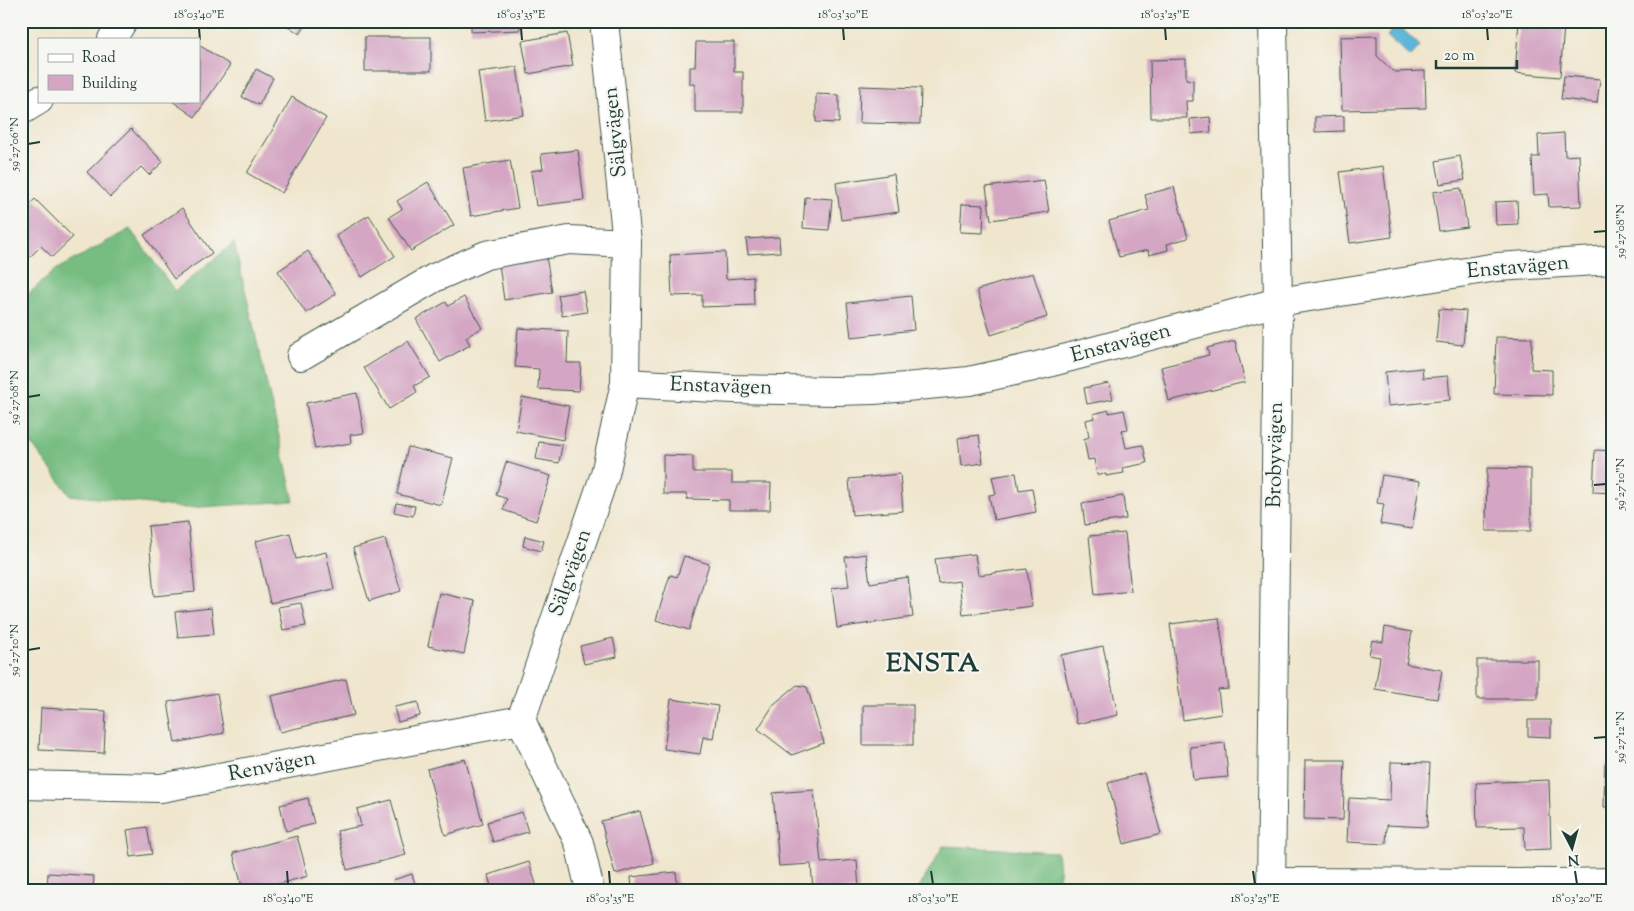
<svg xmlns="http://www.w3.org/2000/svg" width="1634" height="911" viewBox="0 0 1634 911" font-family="'Sorts Mill Goudy',serif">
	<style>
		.forest { fill: #77bd81; stroke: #4b7d5a }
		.water { fill: #5cb6d9; stroke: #3e7a86 }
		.building { fill: #d4a6c3 }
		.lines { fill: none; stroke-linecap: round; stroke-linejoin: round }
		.street-casing { stroke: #3e564b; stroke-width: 30 }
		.street { stroke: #fff; stroke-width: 28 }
		.ticks { fill: none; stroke: #1f3d34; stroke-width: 2 }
		.labels { text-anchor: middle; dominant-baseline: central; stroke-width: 4.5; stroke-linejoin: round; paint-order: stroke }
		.street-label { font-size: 21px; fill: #1f3d34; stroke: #f6f6f2 }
		.district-label { font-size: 26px; font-weight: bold; letter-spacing: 1px; fill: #1f3d34; stroke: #f6f6f2 }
		.neatline { fill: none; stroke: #1f3d34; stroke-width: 2 }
		.ticks-label { font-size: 12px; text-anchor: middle; fill: #1f3d34 }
	</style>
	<rect width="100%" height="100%" fill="#f6f6f2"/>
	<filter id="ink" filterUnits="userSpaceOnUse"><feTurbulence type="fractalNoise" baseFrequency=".02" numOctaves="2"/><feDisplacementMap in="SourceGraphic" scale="10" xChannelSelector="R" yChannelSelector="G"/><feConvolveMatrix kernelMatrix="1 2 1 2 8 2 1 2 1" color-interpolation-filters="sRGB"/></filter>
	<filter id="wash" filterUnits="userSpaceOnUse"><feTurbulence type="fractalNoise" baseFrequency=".0096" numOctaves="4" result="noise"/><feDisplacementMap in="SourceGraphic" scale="20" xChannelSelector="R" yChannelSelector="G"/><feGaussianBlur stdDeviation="1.12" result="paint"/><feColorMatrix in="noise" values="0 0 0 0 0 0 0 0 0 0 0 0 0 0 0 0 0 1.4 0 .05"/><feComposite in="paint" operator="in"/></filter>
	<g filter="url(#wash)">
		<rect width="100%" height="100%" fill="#f0e6ce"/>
		<g class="forest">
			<path d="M 130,229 L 175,291 L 234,243 L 294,501 L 186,508 L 70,495 L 21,430 L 21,300 L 57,269 Z"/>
			<path d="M 943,846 L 1057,852 L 1061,890 L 918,890 Z"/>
		</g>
		<path class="water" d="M 1397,24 L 1420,46 L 1410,57 L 1387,36 Z"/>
		<g id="blocks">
			<g class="building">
				<path d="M 280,21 L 308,21 L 300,34 Z"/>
				<path d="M 471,21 L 520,21 L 520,30 L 471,32 Z"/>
				<path d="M 1347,21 L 1375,21 L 1375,24 L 1348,25 Z"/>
				<path d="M 1519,21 L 1564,25 L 1560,77 L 1515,73 Z"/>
				<path d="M 567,33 L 573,66 L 528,74 L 522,41 Z"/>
				<path d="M 1377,36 L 1377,56 L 1394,72 L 1425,71 L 1426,108 L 1342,110 L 1340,37 Z"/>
				<rect x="365" y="37" width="66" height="34"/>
				<path d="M 696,42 L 734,42 L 734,72 L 743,72 L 743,112 L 695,112 L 695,84 L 690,84 L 690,67 L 695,67 Z"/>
				<path d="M 199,45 L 230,65 L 195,117 L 172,101 L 199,101 Z"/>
				<path d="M 1186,59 L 1186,79 L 1193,80 L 1193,101 L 1186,101 L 1187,118 L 1151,118 L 1150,60 Z"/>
				<path d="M 517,67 L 524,115 L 485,121 L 478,72 Z"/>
				<path d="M 256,69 L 273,78 L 259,105 L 242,97 Z"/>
				<path d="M 1564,76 L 1600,79 L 1597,103 L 1561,99 Z"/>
				<path d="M 860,86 L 921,88 L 920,124 L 859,123 Z"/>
				<path d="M 816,94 L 839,95 L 839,123 L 816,122 Z"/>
				<path d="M 292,97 L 326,118 L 282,193 L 247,173 Z"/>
				<path d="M 1344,116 L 1344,131 L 1315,132 L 1315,117 Z"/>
				<path d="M 1210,117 L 1211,132 L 1191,134 L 1190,119 Z"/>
				<path d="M 131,129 L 163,162 L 149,175 L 141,167 L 110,197 L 87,172 Z"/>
				<path d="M 1564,133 L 1565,156 L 1579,155 L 1581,206 L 1549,207 L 1548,194 L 1534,195 L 1532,157 L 1539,157 L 1538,135 Z"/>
				<path d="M 578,150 L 584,200 L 536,206 L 531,171 L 543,169 L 541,154 Z"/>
				<path d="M 1460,156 L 1465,180 L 1440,184 L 1436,161 Z"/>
				<path d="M 510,160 L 518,208 L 471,216 L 463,168 Z"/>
				<path d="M 1383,166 L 1392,237 L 1350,243 L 1340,172 Z"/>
				<path d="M 894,174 L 899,212 L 841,220 L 836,183 Z"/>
				<path d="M 1044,180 L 1049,212 L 991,220 L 986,187 Z"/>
				<path d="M 428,182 L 454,225 L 411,251 L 389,217 L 402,209 L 397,201 Z"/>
				<path d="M 1174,187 L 1188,238 L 1167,244 L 1168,250 L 1149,255 L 1148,250 L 1119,257 L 1109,221 L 1149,210 L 1145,195 Z"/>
				<path d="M 1461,188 L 1467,227 L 1439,231 L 1433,192 Z"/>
				<path d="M 805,197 L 832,199 L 829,230 L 803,228 Z"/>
				<path d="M 35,199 L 73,237 L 52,257 L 41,246 L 21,266 L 21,213 Z"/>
				<path d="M 1517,201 L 1518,224 L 1496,225 L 1495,202 Z"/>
				<path d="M 962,204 L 984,205 L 983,233 L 960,232 Z"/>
				<path d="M 182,208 L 212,253 L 174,279 L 144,235 Z"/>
				<path d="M 369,215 L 395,256 L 362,277 L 336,235 Z"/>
				<path d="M 779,237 L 780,252 L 748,254 L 746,239 Z"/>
				<path d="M 308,251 L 336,294 L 306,313 L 278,271 Z"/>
				<path d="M 725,252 L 726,279 L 753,277 L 754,305 L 702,307 L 702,295 L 672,296 L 670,255 Z"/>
				<path d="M 546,256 L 552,292 L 504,300 L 499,264 Z"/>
				<path d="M 1033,273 L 1047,317 L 991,335 L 977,290 Z"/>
				<path d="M 583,291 L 587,312 L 562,316 L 558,295 Z"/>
				<path d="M 911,296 L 914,330 L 851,337 L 847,303 Z"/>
				<path d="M 464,297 L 482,328 L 466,337 L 470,345 L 440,362 L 416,319 L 446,302 L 448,306 Z"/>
				<path d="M 1439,309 L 1466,311 L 1463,345 L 1436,342 Z"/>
				<path d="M 518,328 L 568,331 L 567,363 L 581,363 L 579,391 L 538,389 L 539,369 L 515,367 Z"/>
				<path d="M 1496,337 L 1532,338 L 1531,369 L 1552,370 L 1552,395 L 1494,394 Z"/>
				<path d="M 408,341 L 430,377 L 414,386 L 417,392 L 389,409 L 364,368 Z"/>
				<path d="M 1235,341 L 1245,382 L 1169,401 L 1161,367 L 1209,355 L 1207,348 Z"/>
				<path d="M 1422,368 L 1423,378 L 1448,376 L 1450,400 L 1388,406 L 1385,372 Z"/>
				<path d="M 1109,383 L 1113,399 L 1087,404 L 1084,388 Z"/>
				<path d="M 357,393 L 364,433 L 350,435 L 351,443 L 315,449 L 306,403 Z"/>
				<path d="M 522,397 L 569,406 L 563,440 L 516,431 Z"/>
				<path d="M 1109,410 L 1109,413 L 1124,410 L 1128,429 L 1122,430 L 1126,448 L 1143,445 L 1147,463 L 1123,468 L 1124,473 L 1106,476 L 1106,474 L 1097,475 L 1094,459 L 1088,460 L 1084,439 L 1089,437 L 1086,420 L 1094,418 L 1093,414 Z"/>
				<path d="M 979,435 L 983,463 L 961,466 L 958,438 Z"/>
				<path d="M 539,442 L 562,445 L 559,463 L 536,459 Z"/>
				<path d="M 408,447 L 453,458 L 441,505 L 397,494 Z"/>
				<path d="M 1595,450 L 1613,451 L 1613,493 L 1593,492 Z"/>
				<path d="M 663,455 L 693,456 L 693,472 L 732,472 L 732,483 L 771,483 L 770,510 L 729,510 L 729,500 L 687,499 L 687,494 L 663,494 Z"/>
				<path d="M 506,462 L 551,476 L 536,521 L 503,510 L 507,499 L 496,495 Z"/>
				<path d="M 1487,468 L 1531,469 L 1531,531 L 1486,531 Z"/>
				<path d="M 1016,473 L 1019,490 L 1032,488 L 1036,512 L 994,520 L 989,495 L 996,494 L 992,477 Z"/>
				<path d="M 900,474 L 903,511 L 852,515 L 849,479 Z"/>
				<path d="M 1382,475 L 1420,481 L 1412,529 L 1380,524 L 1384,504 L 1377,503 Z"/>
				<path d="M 1123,496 L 1126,519 L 1085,525 L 1082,503 Z"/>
				<path d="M 396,503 L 415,506 L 413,516 L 394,512 Z"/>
				<path d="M 188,522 L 195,592 L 154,596 L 148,526 Z"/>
				<path d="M 290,533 L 296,559 L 326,552 L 334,589 L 270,603 L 256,541 Z"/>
				<path d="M 1125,533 L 1131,591 L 1095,595 L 1089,536 Z"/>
				<path d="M 525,536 L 544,541 L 541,551 L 523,546 Z"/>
				<path d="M 385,539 L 401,591 L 369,601 L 353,548 Z"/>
				<path d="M 866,554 L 870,583 L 908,577 L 913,617 L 837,628 L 832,588 L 849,586 L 845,557 Z"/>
				<path d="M 975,554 L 978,575 L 1027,569 L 1032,606 L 963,615 L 959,581 L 938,584 L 935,559 Z"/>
				<path d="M 684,556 L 709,564 L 689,630 L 656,620 L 670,575 L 677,577 Z"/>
				<path d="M 439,593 L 475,601 L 464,654 L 428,646 Z"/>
				<path d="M 301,603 L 306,626 L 283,630 L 278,607 Z"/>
				<path d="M 211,608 L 214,634 L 178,637 L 175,612 Z"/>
				<path d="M 1219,618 L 1229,689 L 1218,690 L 1221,714 L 1183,720 L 1170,624 Z"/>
				<path d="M 1385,627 L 1412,632 L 1406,664 L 1442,670 L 1437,699 L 1375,689 L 1380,657 L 1369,655 L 1372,640 L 1383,642 Z"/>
				<path d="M 613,638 L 617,657 L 584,664 L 580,646 Z"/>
				<path d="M 1103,646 L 1118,715 L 1077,724 L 1061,655 Z"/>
				<rect x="1477" y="660" width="61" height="39"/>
				<path d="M 346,679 L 354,715 L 280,732 L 271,696 Z"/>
				<path d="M 797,685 L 807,687 L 824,743 L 792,755 L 758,729 L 774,704 Z"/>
				<path d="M 217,693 L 224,733 L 175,743 L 168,702 Z"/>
				<path d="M 671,699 L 718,706 L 713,739 L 703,737 L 700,754 L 664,749 Z"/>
				<path d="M 418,702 L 420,716 L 398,722 L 394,707 Z"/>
				<rect x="863" y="705" width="50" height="40"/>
				<path d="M 41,708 L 106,711 L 104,753 L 39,750 Z"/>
				<path d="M 1528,720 L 1551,720 L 1551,737 L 1528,736 Z"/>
				<path d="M 1225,743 L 1228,777 L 1193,780 L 1190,747 Z"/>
				<path d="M 465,759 L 483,824 L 445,835 L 427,769 Z"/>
				<path d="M 1305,760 L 1345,760 L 1343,820 L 1304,819 Z"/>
				<path d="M 1391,762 L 1430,763 L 1427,827 L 1387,825 L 1386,844 L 1347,842 L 1349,798 L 1390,800 Z"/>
				<path d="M 1605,764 L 1613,764 L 1613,807 L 1604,807 Z"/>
				<path d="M 1144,773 L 1161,834 L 1124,844 L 1108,783 Z"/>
				<path d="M 1549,780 L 1551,849 L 1525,850 L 1524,827 L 1477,828 L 1476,783 Z"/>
				<path d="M 814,790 L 821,863 L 857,860 L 859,890 L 813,890 L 811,864 L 779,866 L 773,793 Z"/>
				<path d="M 308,798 L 314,824 L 286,831 L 280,805 Z"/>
				<path d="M 391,800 L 406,855 L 347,870 L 337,831 L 361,826 L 357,809 Z"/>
				<path d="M 640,811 L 654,863 L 615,874 L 601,821 Z"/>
				<path d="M 522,812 L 528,832 L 493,842 L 487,822 Z"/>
				<path d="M 147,827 L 152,854 L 131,857 L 127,830 Z"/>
				<path d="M 297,836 L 308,876 L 256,890 L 243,890 L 233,853 Z"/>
				<path d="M 529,862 L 538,890 L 492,890 L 488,875 Z"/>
				<path d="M 676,872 L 678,890 L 632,890 L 631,877 Z"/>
				<path d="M 48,873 L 94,876 L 93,890 L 47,890 Z"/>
				<path d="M 412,874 L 417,890 L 396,890 L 393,880 Z"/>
			</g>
		</g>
	</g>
	<g filter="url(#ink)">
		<use href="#blocks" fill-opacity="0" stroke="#3e564b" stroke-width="1"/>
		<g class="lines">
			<g class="street-casing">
				<g id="street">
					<path d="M 112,39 L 123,21"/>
					<path d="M 21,111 L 39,100"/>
					<path d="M 301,356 L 434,278 L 486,255 L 569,240 L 627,243"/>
					<path d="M 625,383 L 733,389 L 835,391 L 874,390 L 969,381 L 1033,367 L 1278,302 L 1497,267 L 1613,260"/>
					<path d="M 21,785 L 161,788 L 521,720"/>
					<path d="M 1271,882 L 1559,883 L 1613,882"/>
					<path d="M 590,890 L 579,843 L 521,720 L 605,474 L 625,383 L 627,243 L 604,21 L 608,21"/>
					<path d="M 1271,890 L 1278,302 L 1273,21"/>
				</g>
			</g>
			<use href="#street" class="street"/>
		</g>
	</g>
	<path class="ticks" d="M 199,28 L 200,40M 521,28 L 522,40M 843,28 L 844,40M 1165,28 L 1166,40M 1487,28 L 1488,40M 28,144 L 40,142M 1594,232 L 1606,231M 28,397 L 40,395M 1594,485 L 1606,484M 28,650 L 40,648M 1594,738 L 1606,737M 287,871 L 288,884M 609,871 L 610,884M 931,871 L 933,884M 1253,871 L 1255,884M 1575,871 L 1577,884"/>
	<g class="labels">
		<g class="street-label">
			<text transform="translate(616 132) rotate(-96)">Sälgvägen</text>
			<text transform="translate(1518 268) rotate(-5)">Enstavägen</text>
			<text transform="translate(1121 344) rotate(-15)">Enstavägen</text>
			<text transform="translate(721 387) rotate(2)">Enstavägen</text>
			<text transform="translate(1276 455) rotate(-89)">Brobyvägen</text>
			<text transform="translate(571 573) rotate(-71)">Sälgvägen</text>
			<text transform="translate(272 767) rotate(-11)">Renvägen</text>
		</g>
		<g class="district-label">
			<text x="933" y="664">ENSTA</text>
		</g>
	</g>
	<rect width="1634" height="911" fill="none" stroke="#f6f6f2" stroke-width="55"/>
	<rect x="38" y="38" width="162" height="65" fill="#f6f6f2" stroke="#a0aca6"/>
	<rect x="48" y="54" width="25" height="8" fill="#ffffff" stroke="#a0aca6"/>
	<text x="82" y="62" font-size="15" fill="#1f3d34">Road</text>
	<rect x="48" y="75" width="25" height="15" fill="#d4a6c3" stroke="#a0aca6"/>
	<text x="82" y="88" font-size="15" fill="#1f3d34">Building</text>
	<g transform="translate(1572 848) rotate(174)" stroke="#f6f6f2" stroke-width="4" paint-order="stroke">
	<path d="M0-4L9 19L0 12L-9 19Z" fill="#1f3d34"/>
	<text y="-8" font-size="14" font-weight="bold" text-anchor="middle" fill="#1f3d34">N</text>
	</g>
	<path d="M1436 60v8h81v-8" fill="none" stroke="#1f3d34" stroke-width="2.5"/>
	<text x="1444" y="60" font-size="15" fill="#1f3d34" stroke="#f6f6f2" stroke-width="4" paint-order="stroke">20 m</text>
	<rect x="28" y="28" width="1578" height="856" class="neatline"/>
	<g class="ticks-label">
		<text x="199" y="18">18°03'40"E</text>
		<text x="521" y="18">18°03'35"E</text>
		<text x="843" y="18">18°03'30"E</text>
		<text x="1165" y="18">18°03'25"E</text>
		<text x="1487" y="18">18°03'20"E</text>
		<text transform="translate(14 144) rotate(-90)" y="4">59°27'06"N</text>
		<text transform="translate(1620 231) rotate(-90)" y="4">59°27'08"N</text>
		<text transform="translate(14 397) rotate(-90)" y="4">59°27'08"N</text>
		<text transform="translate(1620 484) rotate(-90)" y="4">59°27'10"N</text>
		<text transform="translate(14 650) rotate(-90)" y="4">59°27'10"N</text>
		<text transform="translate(1620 737) rotate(-90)" y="4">59°27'12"N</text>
		<text x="288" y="902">18°03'40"E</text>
		<text x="610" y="902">18°03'35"E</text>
		<text x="933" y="902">18°03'30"E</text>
		<text x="1255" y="902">18°03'25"E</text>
		<text x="1577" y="902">18°03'20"E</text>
	</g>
</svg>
